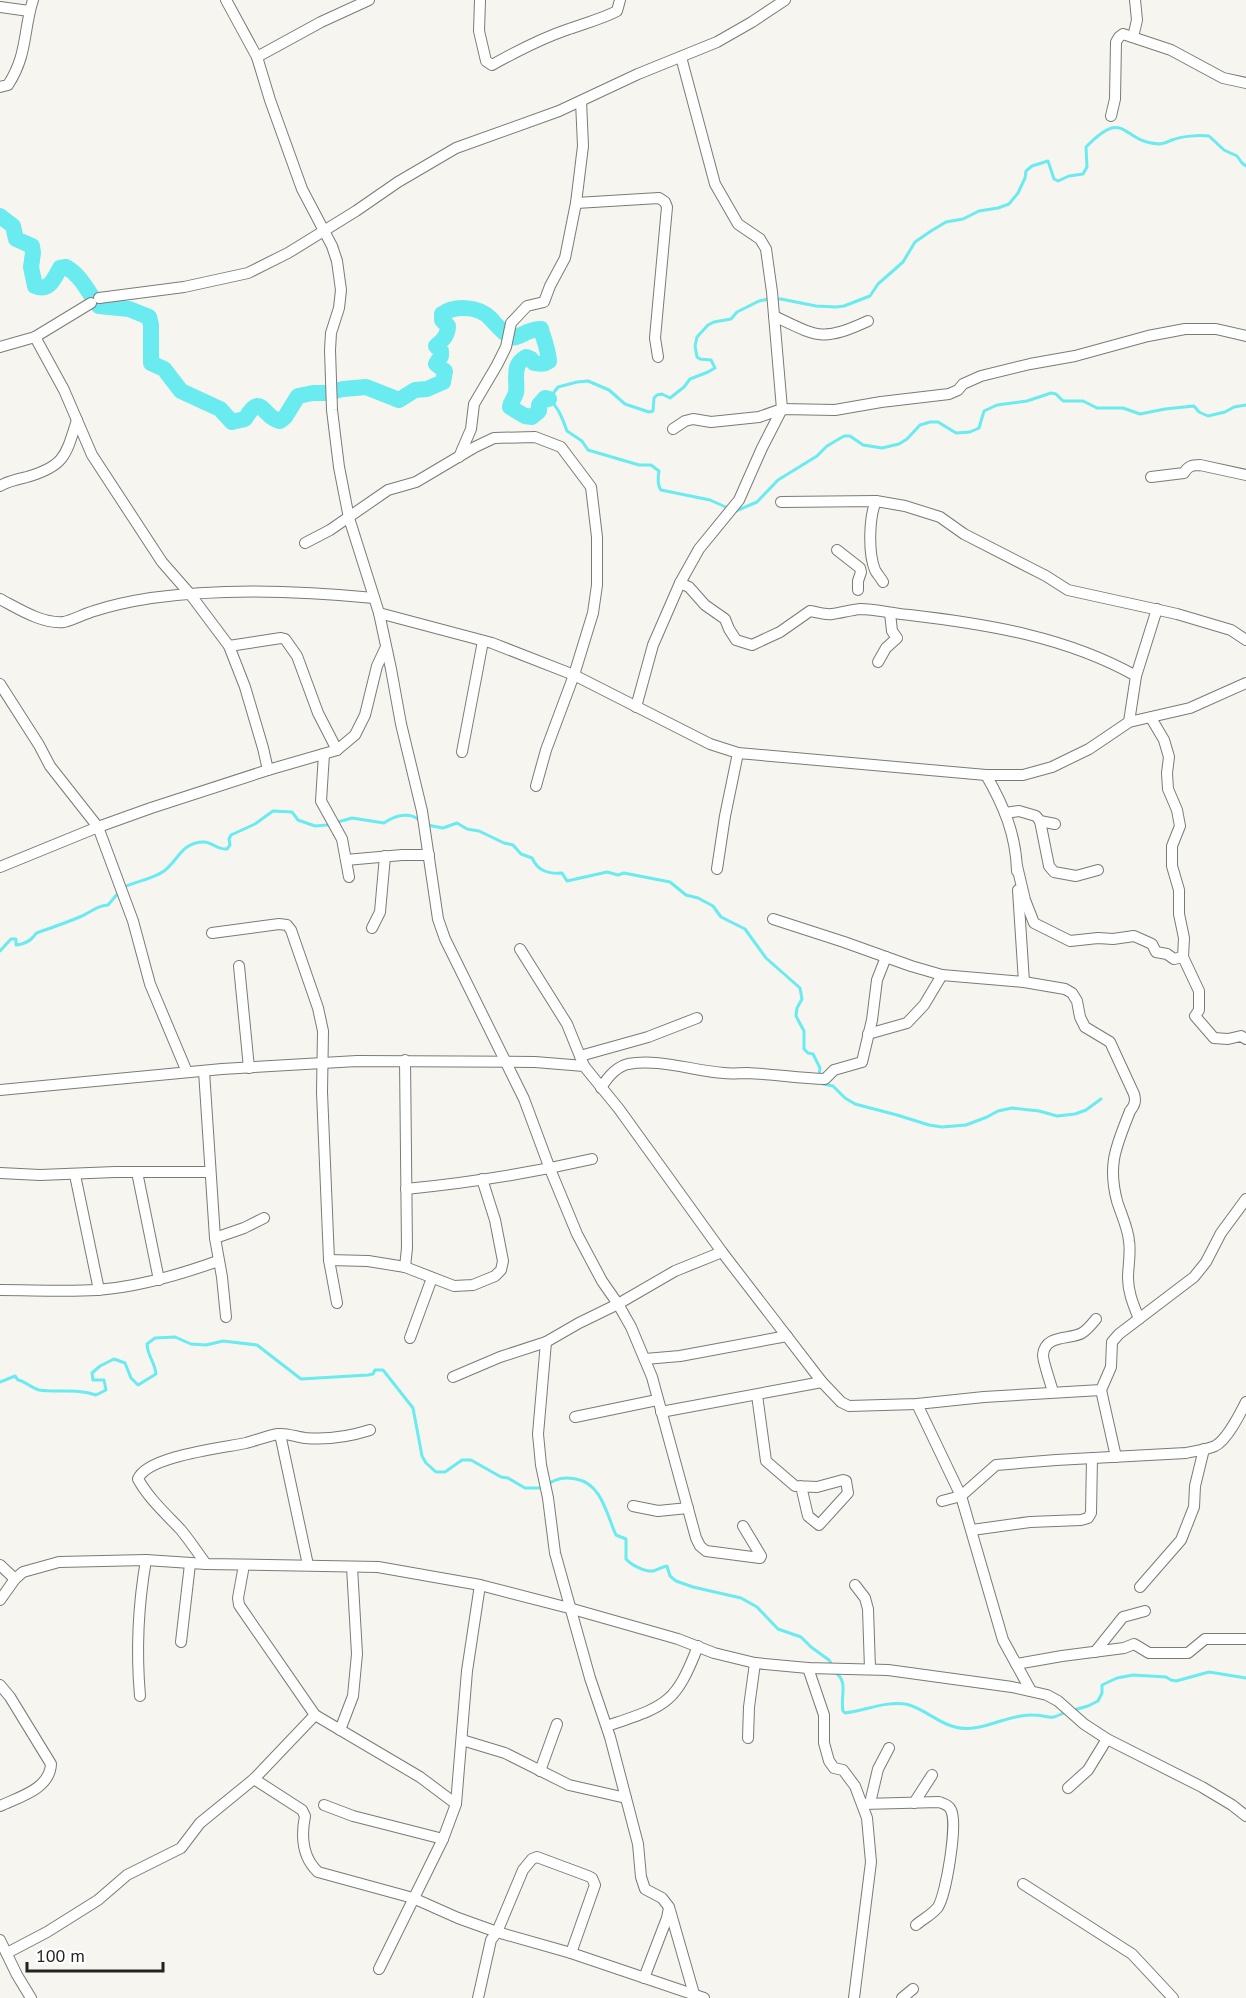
<svg xmlns="http://www.w3.org/2000/svg" width="1246" height="1998" viewBox="0 0 1246 1998" font-family="'PT Sans',sans-serif">
	<style>
		.lines { fill: none; stroke-linecap: round; stroke-linejoin: round }
		.stream { stroke: #69ebef; stroke-width: 3 }
		.river { stroke: #69ebef; stroke-width: 16 }
		.minor-casing { stroke: #7d7a76; stroke-width: 12 }
		.minor { stroke: #fff; stroke-width: 10 }
	</style>
	<rect width="100%" height="100%" fill="#f7f5f0"/>
	<g class="lines">
		<g class="stream">
			<path d="M 728,508 L 710,500 L 661,490 C 657,485 658,477 659,471 L 651,465 L 639,465 L 588,450 L 582,441 L 567,431 C 563,420 559,408 549,399 L 558,387 L 577,382 L 588,381 L 609,390 L 625,404 L 649,412 L 653,411 L 654,398 L 657,395 L 662,394 L 670,398 L 684,387 L 690,379 L 708,372 L 715,368 L 711,360 L 700,359 L 697,357 L 695,346 L 697,337 L 708,325 L 714,322 L 731,319 L 737,312 L 759,301 L 769,299 L 781,299 L 816,306 L 836,307 L 844,306 L 870,296 L 878,284 L 903,262 L 915,242 L 931,231 L 946,222 L 963,219 L 979,211 L 998,208 L 1009,204 L 1018,193 L 1025,178 L 1026,171 L 1032,166 L 1048,161 L 1054,179 L 1058,181 L 1069,176 L 1083,174 L 1087,167 L 1086,147 C 1126,106 1120,142 1159,144 C 1164,144 1167,142 1172,140 C 1182,136 1198,135 1209,136 L 1224,150 L 1237,156 L 1242,163 L 1246,166"/>
			<path d="M 736,511 L 757,502 L 778,480 L 817,456 L 827,446 L 844,436 L 850,436 L 863,445 L 882,448 L 899,444 L 907,439 L 920,425 L 930,422 L 938,422 L 956,433 L 970,432 L 979,428 L 984,411 L 997,405 L 1027,401 L 1051,393 L 1056,394 L 1063,401 L 1083,401 L 1097,408 L 1123,408 L 1140,414 L 1165,409 L 1194,406 L 1199,412 L 1208,416 L 1225,412 L 1234,407 L 1246,405"/>
			<path d="M 427,825 L 443,828 L 457,823 L 467,829 L 479,831 L 504,843 L 513,845 L 521,854 L 532,858 C 538,871 548,874 562,873 L 567,881 L 607,872 L 618,875 L 624,873 L 670,882 L 686,895 L 698,898 L 713,906 L 721,917 L 745,929 L 766,958 L 800,988 L 802,999 L 797,1008 L 796,1016 L 804,1031 L 804,1049 L 808,1053 L 813,1054 L 820,1068 L 819,1075"/>
			<path d="M 124,887 C 137,881 153,879 164,871 C 178,861 182,841 205,842 C 213,843 218,850 227,849 L 230,845 L 229,839 L 231,835 L 255,824 L 273,811 L 292,812 L 298,820 L 315,826 L 327,825 L 352,818 L 384,823 C 394,816 409,811 419,820"/>
			<path d="M 0,951 L 11,939 L 16,939 L 16,945 C 20,945 29,942 32,938 C 37,934 33,934 39,932 C 54,927 68,922 82,916 C 91,912 98,905 108,905 L 120,891"/>
			<path d="M 823,1084 L 833,1086 L 845,1098 L 855,1104 L 897,1115 L 929,1125 L 942,1127 L 966,1125 L 987,1117 L 998,1111 L 1012,1108 L 1039,1111 L 1057,1116 L 1075,1114 L 1086,1110 L 1101,1099"/>
			<path d="M 0,1382 L 15,1376 L 18,1380 C 25,1381 31,1388 39,1390 C 58,1393 77,1388 96,1395 L 106,1390 L 104,1380 L 93,1380 L 92,1373 L 100,1366 L 114,1359 L 125,1363 L 131,1378 L 138,1385 L 156,1374 C 155,1362 147,1355 147,1344 L 155,1338 L 175,1337 L 191,1344 L 206,1345 L 223,1341 L 257,1345 L 301,1379 L 368,1375 L 373,1374 L 375,1370 L 383,1370 L 413,1408 L 422,1456 L 426,1463 L 436,1472 L 445,1472 L 462,1460 L 471,1460 L 501,1477 L 508,1478 L 525,1488 L 543,1488"/>
			<path d="M 548,1484 C 558,1478 564,1477 576,1479 C 602,1484 606,1513 616,1535 L 626,1539 L 626,1559 C 631,1565 645,1572 653,1571 C 658,1570 661,1567 667,1566 L 670,1576 L 676,1581 L 693,1587 L 741,1598 L 757,1607 L 778,1629 L 801,1637 L 811,1647 L 829,1660 L 833,1666"/>
			<path d="M 835,1672 C 849,1682 840,1696 843,1711 L 845,1713 C 864,1711 885,1701 905,1704 C 923,1707 937,1723 955,1727 C 981,1734 1006,1714 1032,1715 C 1051,1715 1048,1722 1067,1711"/>
			<path d="M 1074,1710 L 1088,1706 L 1098,1701 L 1102,1693 L 1102,1685 L 1117,1678 L 1133,1675 L 1166,1677 L 1171,1680 L 1176,1681 L 1209,1672 L 1246,1678"/>
		</g>
		<path class="river" d="M 0,216 L 13,226 L 16,239 L 32,246 L 33,253 L 31,267 L 35,286 C 49,292 54,279 60,268 L 66,267 C 82,276 88,293 99,306 L 129,309 L 149,317 L 151,325 L 151,363 L 164,369 L 181,391 L 220,409 L 232,422 L 245,419 C 262,390 262,418 280,421 L 285,417 L 298,396 L 313,393 L 326,393 L 343,389 L 366,387 L 399,400 L 415,390 L 427,389 L 443,382 L 445,371 L 436,364 L 441,356 L 441,351 L 436,346 C 443,340 448,335 448,326 L 442,320 L 442,314 C 455,305 478,306 490,318 C 496,324 502,333 511,337 C 518,340 528,328 541,329 C 544,340 548,349 549,361 C 545,364 539,364 534,363 L 531,359 L 526,357 C 511,365 518,380 516,393 C 514,399 511,401 510,407 L 525,416 L 532,417 L 539,411 L 539,405 L 545,398 L 549,399"/>
		<g class="minor-casing">
			<g id="minor">
				<path d="M 226,0 L 257,57 L 270,100 L 302,189 L 332,246 L 337,261 L 341,290 L 339,308 L 331,333 L 330,350 L 332,410 L 339,467 L 349,518 L 379,613 L 391,669 L 401,724 L 422,811 L 438,919 L 445,939 L 524,1099 L 550,1169 L 577,1234 L 602,1281 L 618,1304 L 631,1327 L 652,1377 L 696,1538 L 700,1546 L 706,1551 L 760,1558 L 761,1556 L 743,1526"/>
				<path d="M 480,0 L 479,31 L 486,61 L 492,65 C 517,51 542,38 569,29 C 585,23 602,19 617,11 L 620,0"/>
				<path d="M 0,7 L 29,11"/>
				<path d="M 1133,37 L 1137,20 L 1135,0"/>
				<path d="M 257,57 L 321,22 L 369,0"/>
				<path d="M 0,87 L 8,85 C 28,54 23,31 33,0"/>
				<path d="M 1111,116 L 1115,99 L 1116,42 L 1119,37 L 1123,34 L 1171,50 L 1223,78 L 1246,83"/>
				<path d="M 576,203 L 659,198 L 665,202 L 667,207 L 655,338 L 658,357"/>
				<path d="M 99,298 L 184,287 L 248,273 L 288,253 L 356,211 L 398,182 L 456,148 L 559,111 L 638,74 L 717,42 L 752,22 L 785,0"/>
				<path d="M 774,316 C 818,337 822,342 868,321"/>
				<path d="M 35,337 L 64,390 L 92,455 L 162,562 L 190,594 L 229,646 L 245,687 L 263,748 L 268,770"/>
				<path d="M 0,347 L 35,337 L 91,303"/>
				<path d="M 673,429 L 685,421 L 693,419 L 711,422 L 759,417 L 782,409 L 835,410 L 881,402 L 949,394 L 958,390 L 963,384 L 981,376 L 1030,364 L 1075,356 L 1148,336 L 1185,329 L 1216,329 L 1246,336"/>
				<path d="M 459,457 L 471,429 L 474,404 L 497,365 L 506,347 L 511,323 L 527,306 L 544,302 L 550,286 L 565,258 L 576,203 L 583,146 L 581,101"/>
				<path d="M 1151,477 L 1184,473 C 1188,466 1192,465 1200,465 L 1246,475"/>
				<path d="M 0,486 C 8,481 18,479 27,477 C 65,466 66,455 77,420"/>
				<path d="M 876,501 C 869,517 868,553 875,570 C 877,574 881,578 883,582"/>
				<path d="M 781,502 L 876,501 L 905,506 L 940,517 L 964,534 L 1046,576 L 1068,590 L 1177,614 L 1231,630 L 1246,640"/>
				<path d="M 305,543 L 330,530 L 388,490 L 416,482 L 475,447 L 494,438 L 535,437 L 561,447 L 591,487 L 597,537 L 597,585 L 593,613 L 574,675 L 492,643 L 379,613"/>
				<path d="M 837,550 L 860,568 L 861,572 L 858,581 L 858,590"/>
				<path d="M 680,583 L 689,587 L 705,605 L 725,619 L 729,629 L 736,640 L 752,645 L 780,632 L 810,611 C 817,612 825,615 832,614 C 841,613 850,610 860,609 C 876,609 894,614 910,615 C 987,624 1067,637 1136,676 L 1129,722"/>
				<path d="M 0,599 C 19,609 42,624 64,622 C 73,620 84,614 94,611 C 112,605 132,601 151,598 C 221,588 304,591 374,598"/>
				<path d="M 229,646 L 281,638 L 285,639 L 297,656 L 318,713 L 337,750"/>
				<path d="M 878,662 L 886,648 L 897,638 L 892,631 L 890,613"/>
				<path d="M 1136,676 L 1157,609"/>
				<path d="M 0,684 L 39,745 L 50,766 L 98,827 L 133,921 L 150,984 L 187,1072"/>
				<path d="M 636,707 L 653,645 L 680,583 L 699,549 L 739,500 L 762,448 L 782,409 L 772,292 L 766,249 L 760,239 L 738,224 L 715,184 L 681,57"/>
				<path d="M 1151,718 L 1164,740 L 1169,757 L 1167,773 L 1168,789 L 1177,810 L 1180,826 L 1172,846 L 1172,866 L 1179,890 L 1179,914 L 1184,938 L 1183,957 L 1199,991 L 1199,1010 L 1195,1016 L 1214,1038 L 1228,1039 L 1241,1036 L 1246,1039"/>
				<path d="M 462,752 L 483,641"/>
				<path d="M 324,754 L 321,801 L 342,839 L 349,877"/>
				<path d="M 986,775 C 1004,806 1016,835 1017,871"/>
				<path d="M 536,786 L 546,750 L 574,675 L 710,744 L 738,753 L 986,775 L 1023,775 L 1052,767 L 1089,749 L 1129,722 L 1190,708 L 1246,683"/>
				<path d="M 1005,813 L 1019,811 L 1036,816 L 1040,821 L 1055,824"/>
				<path d="M 1040,821 L 1049,866 L 1054,872 L 1076,876 L 1098,870"/>
				<path d="M 346,860 L 402,855 L 429,855"/>
				<path d="M 1017,866 L 1025,900 L 1034,923 L 1070,941 L 1098,938 L 1113,939 L 1134,936 L 1152,944 L 1156,952 L 1167,954 L 1174,959 L 1183,957"/>
				<path d="M 0,867 L 98,827 L 151,808 L 268,770 L 337,750 L 355,735 L 365,715 L 377,666 L 385,649"/>
				<path d="M 717,869 L 725,816 L 738,753"/>
				<path d="M 1018,890 L 1024,982"/>
				<path d="M 773,919 L 844,942 L 911,966 L 942,975 L 1024,982 L 1065,989 L 1072,993 L 1077,1001 L 1080,1017 L 1085,1027 L 1110,1042 L 1134,1094 C 1136,1101 1135,1105 1130,1111 C 1117,1145 1107,1163 1117,1201 C 1121,1214 1128,1228 1129,1241 C 1131,1253 1128,1266 1128,1278 C 1128,1293 1134,1306 1139,1319"/>
				<path d="M 372,928 L 380,912 L 385,856"/>
				<path d="M 212,933 L 279,924 L 287,925 L 291,930 L 318,1008 L 323,1031 L 322,1092 L 329,1260 L 337,1303"/>
				<path d="M 520,949 L 567,1024 L 584,1066"/>
				<path d="M 239,966 L 249,1068"/>
				<path d="M 868,1034 L 907,1023 L 924,1005 L 942,975"/>
				<path d="M 580,1056 L 648,1037 L 697,1018"/>
				<path d="M 405,1060 L 407,1248 L 405,1267 L 454,1286 L 473,1285 L 495,1276 L 501,1270 L 503,1261 L 495,1220 L 482,1179"/>
				<path d="M 204,1071 L 215,1238 L 222,1277 L 226,1317"/>
				<path d="M 601,1088 C 607,1078 615,1067 628,1064 C 658,1058 694,1071 724,1073 C 731,1074 739,1073 747,1073 C 773,1074 798,1078 825,1079 L 834,1070 L 862,1062 L 872,1020 L 877,980 L 886,957"/>
				<path d="M 0,1090 L 222,1069 L 357,1061 L 535,1062 L 584,1066 L 619,1109 L 722,1252 L 822,1382 L 841,1402 L 849,1406 L 917,1404 L 984,1397 L 1101,1390 L 1111,1367 L 1112,1342 L 1119,1334 L 1194,1277 L 1206,1262 L 1221,1233 L 1246,1199"/>
				<path d="M 137,1172 L 159,1280"/>
				<path d="M 0,1173 L 40,1175 L 115,1172 L 210,1172"/>
				<path d="M 75,1175 L 99,1290"/>
				<path d="M 406,1189 C 468,1183 531,1173 592,1159"/>
				<path d="M 215,1238 L 244,1228 L 264,1218"/>
				<path d="M 329,1260 L 368,1261 L 405,1267"/>
				<path d="M 0,1290 C 32,1290 65,1292 97,1290 C 139,1287 179,1275 218,1261"/>
				<path d="M 410,1338 L 432,1278"/>
				<path d="M 546,1342 L 538,1434 L 541,1465 L 548,1498 L 555,1553 L 590,1678 L 610,1737 L 638,1844 L 641,1877 L 645,1889 L 662,1898 L 669,1907 L 694,1994"/>
				<path d="M 645,1359 L 680,1356 L 787,1336"/>
				<path d="M 453,1377 L 500,1357 L 546,1342 L 579,1323 L 618,1304 L 675,1271 L 722,1252"/>
				<path d="M 1101,1390 L 1116,1457"/>
				<path d="M 1053,1392 C 1051,1384 1043,1362 1043,1355 C 1045,1334 1070,1340 1082,1333 C 1087,1330 1092,1324 1096,1319"/>
				<path d="M 757,1395 L 766,1461 L 795,1486 L 817,1487 L 843,1480 L 846,1481 L 848,1493 L 819,1525 L 808,1516 L 801,1486"/>
				<path d="M 917,1404 L 961,1496 L 1003,1640 L 1031,1691"/>
				<path d="M 661,1412 L 822,1382"/>
				<path d="M 575,1417 L 657,1400"/>
				<path d="M 280,1434 L 308,1565"/>
				<path d="M 942,1501 L 961,1496 L 996,1465 L 1056,1460 L 1186,1453 C 1195,1451 1206,1450 1215,1446 C 1227,1440 1240,1414 1246,1402"/>
				<path d="M 633,1506 L 658,1511 L 688,1508"/>
				<path d="M 972,1530 L 1030,1522 L 1081,1520 L 1088,1518 L 1091,1513 L 1092,1458"/>
				<path d="M 206,1564 C 198,1553 190,1541 181,1530 C 166,1514 149,1499 138,1479 C 147,1456 223,1448 246,1443 C 257,1440 267,1436 278,1434 C 286,1433 297,1437 305,1438 C 328,1440 348,1437 370,1430"/>
				<path d="M 0,1565 L 15,1579"/>
				<path d="M 244,1565 L 238,1598 L 239,1605 L 315,1715"/>
				<path d="M 855,1585 L 865,1598 L 868,1609 L 870,1669"/>
				<path d="M 1140,1587 L 1181,1540 L 1194,1507 L 1195,1486 L 1204,1449"/>
				<path d="M 0,1600 L 15,1579 L 23,1572 L 59,1562 L 146,1560 L 206,1564 L 378,1567 L 480,1585 L 569,1608 L 678,1639 L 714,1653 L 755,1663 L 808,1668 L 888,1670 L 1012,1687 L 1047,1695 L 1058,1701 L 1084,1724 L 1107,1739 L 1202,1787 L 1232,1805 L 1246,1816"/>
				<path d="M 181,1642 L 190,1564"/>
				<path d="M 1095,1652 L 1123,1617 L 1145,1611"/>
				<path d="M 1016,1664 L 1062,1656 L 1124,1648 L 1134,1644 L 1149,1653 L 1188,1653 L 1205,1639 L 1246,1639"/>
				<path d="M 808,1668 L 824,1715 L 824,1743 L 829,1761 L 834,1768 L 843,1770 L 855,1786 L 867,1818 L 871,1862 L 854,1998"/>
				<path d="M 0,1685 L 10,1697 L 51,1764 C 50,1789 19,1797 0,1806"/>
				<path d="M 140,1696 C 136,1650 138,1606 146,1560"/>
				<path d="M 607,1726 C 665,1706 675,1706 698,1646"/>
				<path d="M 340,1730 L 353,1696 L 357,1654 L 352,1567"/>
				<path d="M 748,1738 L 749,1707 L 755,1663"/>
				<path d="M 462,1740 L 505,1753 L 569,1785 L 626,1798"/>
				<path d="M 540,1771 L 557,1724"/>
				<path d="M 254,1779 L 302,1810 L 305,1816 C 301,1836 302,1857 318,1872 L 413,1898 L 458,1918 L 497,1932 L 571,1953 L 704,1998"/>
				<path d="M 1068,1788 L 1088,1770 L 1107,1739"/>
				<path d="M 870,1803 L 878,1769 L 889,1748"/>
				<path d="M 914,1803 L 932,1775"/>
				<path d="M 863,1804 L 939,1802 C 944,1804 949,1805 951,1810 C 958,1824 946,1894 938,1907 C 933,1914 923,1919 916,1925"/>
				<path d="M 324,1805 L 353,1816 L 443,1839"/>
				<path d="M 1023,1884 L 1132,1954 L 1173,1998"/>
				<path d="M 0,1940 L 17,1975 L 31,1998"/>
				<path d="M 7,1953 L 47,1932 L 98,1900 L 127,1875 L 181,1848 L 200,1823 L 254,1779 L 315,1715 L 420,1777 L 456,1804"/>
				<path d="M 379,1969 L 443,1839 L 456,1804 L 467,1671 L 480,1585"/>
				<path d="M 644,1978 L 667,1918 L 669,1908"/>
				<path d="M 478,1998 L 491,1940 L 497,1932 L 523,1870 L 532,1859 L 537,1857 L 588,1876 L 592,1878 L 595,1885 L 571,1953"/>
				<path d="M 902,1998 L 913,1989"/>
			</g>
		</g>
		<use href="#minor" class="minor"/>
	</g>
	<path d="M27 1962v9h136v-9" fill="none" stroke="#232220" stroke-width="3"/>
	<text x="36" y="1962" font-size="18" fill="#232220" stroke="#ffffff" stroke-width="4.5" paint-order="stroke">100 m</text>
</svg>
